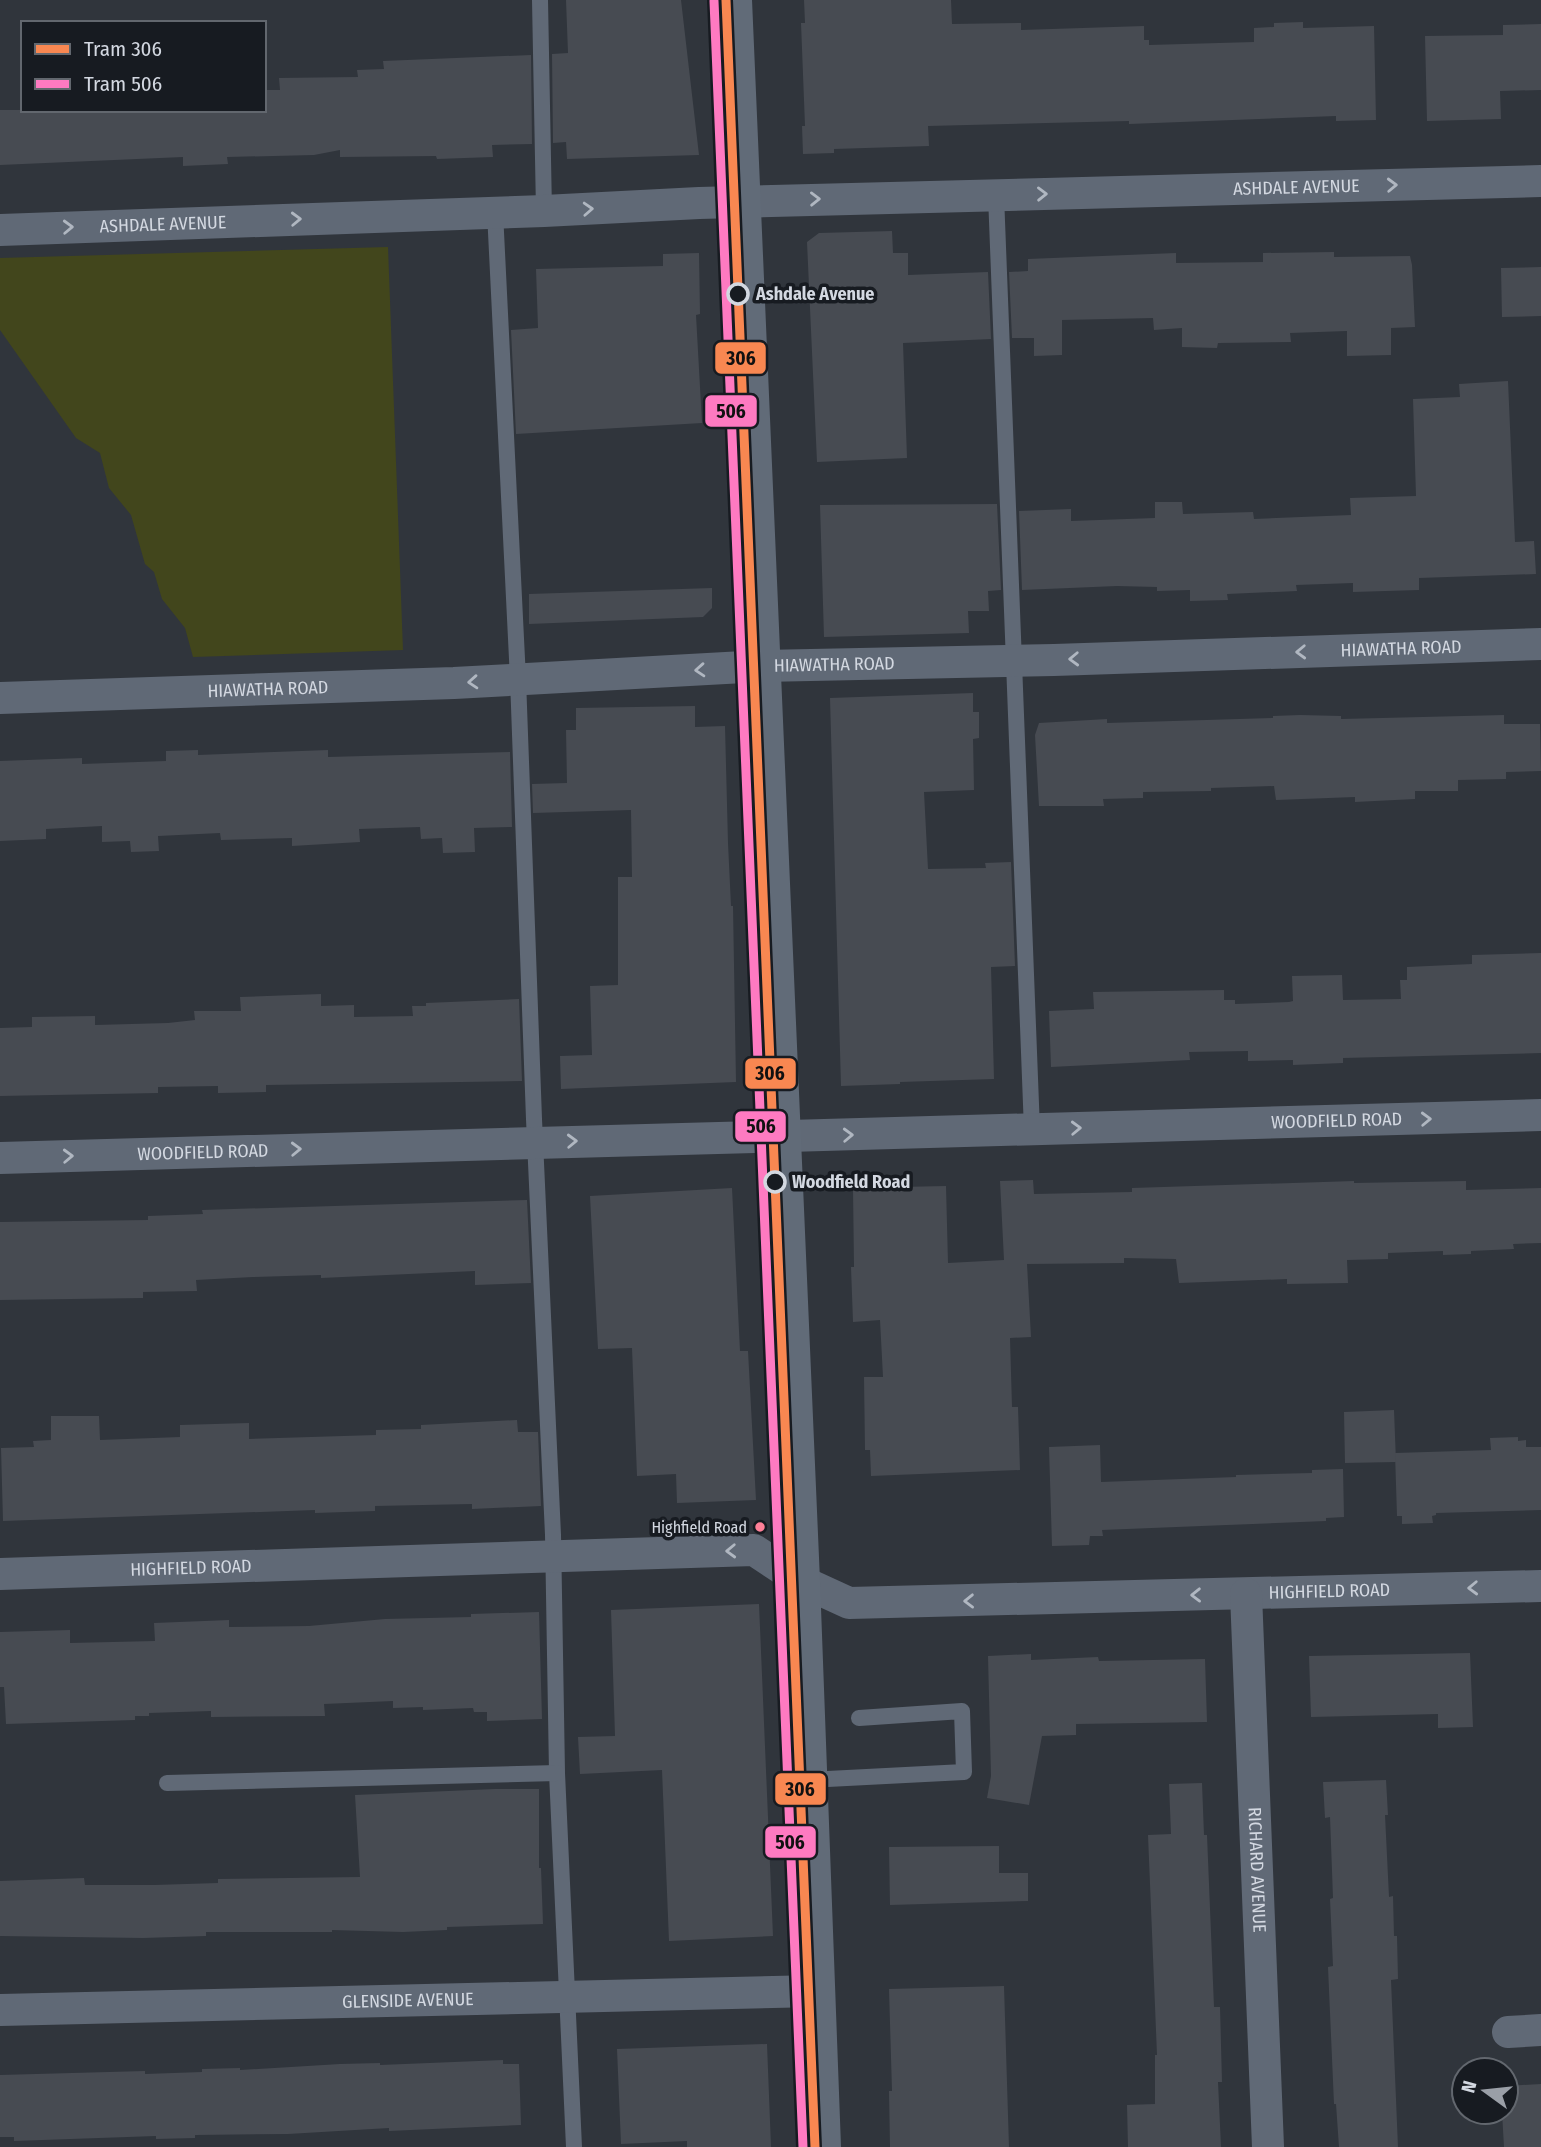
<svg xmlns="http://www.w3.org/2000/svg" width="1541" height="2147" viewBox="0 0 1541 2147" font-family="'Fira Sans Condensed',sans-serif">
	<style>
		.green { fill: #42461c }
		.building { fill: #474b52 }
		.lines { fill: none; stroke-linecap: round; stroke-linejoin: round }
		.service { stroke: #606976; stroke-width: 16 }
		.minor { stroke: #606976; stroke-width: 32 }
		.secondary { stroke: #616b78; stroke-width: 38 }
		.tram-1-casing { stroke: #171b21; stroke-width: 14 }
		.tram-2-casing { stroke: #171b21; stroke-width: 14 }
		.tram-1 { stroke: #f88751; stroke-width: 9 }
		.tram-2 { stroke: #fe7ac1; stroke-width: 9 }
		.oneway { stroke: #b0b7c1 }
		.stop-dot { fill: #171b21; stroke: #d3d8e1; stroke-width: 3.5 }
		.bus-dot { fill: #ff8098; stroke: #171b21; stroke-width: 2.5 }
		.labels { text-anchor: middle; dominant-baseline: central; stroke-width: 7; stroke-linejoin: round; paint-order: stroke }
		.bus-label { font-size: 16px; fill: #d3d8e1; stroke: #171b21; text-anchor: end }
		.street-label { font-size: 18px; fill: #d3d8e1; stroke: #171b21 }
		.stop-label { font-size: 18px; font-weight: bold; fill: #d3d8e1; stroke: #171b21; text-anchor: start }
		.line-badge { stroke: #171b21; stroke-width: 2.5 }
		.pale-badge-label { font-size: 19px; text-anchor: middle; font-weight: bold; fill: #111 }
	</style>
	<rect width="100%" height="100%" fill="#30353c"/>
	<path class="green" d="M 388,247 L 403,650 L 193,657 L 185,628 L 162,599 L 154,572 L 145,564 L 131,515 L 109,488 L 100,453 L 76,438 L 0,330 L 0,258 Z"/>
	<g class="building">
		<path d="M 566,0 L 681,0 L 699,155 L 567,159 L 566,142 L 553,143 L 552,54 L 568,53 Z"/>
		<path d="M 804,0 L 951,0 L 952,24 L 1021,23 L 1021,30 L 1144,26 L 1144,40 L 1149,40 L 1149,45 L 1254,42 L 1254,28 L 1274,27 L 1274,23 L 1303,22 L 1303,28 L 1374,26 L 1376,120 L 1336,121 L 1336,116 L 1129,124 L 1129,121 L 928,126 L 929,146 L 834,149 L 834,153 L 803,154 L 802,126 L 805,126 L 801,23 L 805,23 Z"/>
		<path d="M 1541,24 L 1541,90 L 1500,91 L 1501,119 L 1427,121 L 1425,36 L 1503,35 L 1503,25 Z"/>
		<path d="M 531,55 L 532,144 L 492,145 L 493,157 L 437,159 L 436,156 L 340,157 L 340,150 L 314,155 L 227,157 L 228,164 L 183,166 L 183,157 L 0,165 L 0,110 L 264,110 L 264,90 L 280,90 L 279,78 L 358,77 L 357,70 L 384,69 L 383,61 Z"/>
		<path d="M 892,231 L 893,253 L 908,253 L 908,275 L 988,272 L 991,339 L 903,343 L 907,458 L 817,462 L 807,242 L 819,233 Z"/>
		<path d="M 1334,252 L 1334,257 L 1410,256 L 1412,265 L 1415,327 L 1391,328 L 1391,355 L 1347,356 L 1347,331 L 1290,333 L 1291,342 L 1218,343 L 1217,348 L 1182,347 L 1182,328 L 1154,330 L 1153,318 L 1062,320 L 1062,355 L 1034,356 L 1034,338 L 1012,338 L 1009,272 L 1028,271 L 1028,259 L 1176,253 L 1176,263 L 1263,262 L 1263,253 Z"/>
		<path d="M 699,253 L 700,314 L 696,315 L 702,423 L 516,434 L 511,330 L 538,328 L 536,269 L 663,266 L 663,254 Z"/>
		<path d="M 1541,267 L 1541,316 L 1502,317 L 1501,268 Z"/>
		<path d="M 1508,381 L 1515,542 L 1534,541 L 1536,574 L 1419,578 L 1419,590 L 1353,592 L 1353,583 L 1296,585 L 1297,591 L 1227,594 L 1228,600 L 1190,601 L 1190,590 L 1157,591 L 1157,587 L 1117,586 L 1022,590 L 1019,511 L 1071,509 L 1071,521 L 1155,518 L 1155,502 L 1182,502 L 1183,514 L 1253,512 L 1254,519 L 1351,515 L 1350,498 L 1416,496 L 1413,399 L 1460,397 L 1459,384 Z"/>
		<path d="M 997,504 L 1001,590 L 988,591 L 989,611 L 968,611 L 969,633 L 824,637 L 820,505 Z"/>
		<path d="M 712,588 L 712,608 L 703,617 L 529,624 L 529,594 Z"/>
		<path d="M 973,693 L 973,712 L 979,712 L 979,738 L 973,739 L 974,790 L 924,792 L 928,869 L 986,868 L 985,863 L 1011,862 L 1015,966 L 991,967 L 994,1079 L 900,1082 L 900,1084 L 841,1086 L 830,698 Z"/>
		<path d="M 695,706 L 695,727 L 725,726 L 728,843 L 731,906 L 733,906 L 736,1082 L 561,1089 L 560,1056 L 592,1055 L 590,986 L 618,985 L 618,877 L 632,877 L 631,810 L 533,813 L 532,784 L 567,783 L 566,730 L 576,730 L 576,708 Z"/>
		<path d="M 1300,715 L 1341,716 L 1341,719 L 1504,715 L 1504,724 L 1540,724 L 1541,771 L 1506,772 L 1506,779 L 1458,780 L 1458,791 L 1415,791 L 1415,799 L 1355,802 L 1355,797 L 1276,800 L 1274,786 L 1211,788 L 1211,791 L 1143,792 L 1143,798 L 1103,799 L 1104,806 L 1039,806 L 1035,735 L 1039,723 L 1107,719 L 1107,723 L 1273,718 L 1273,716 Z"/>
		<path d="M 198,750 L 198,755 L 328,750 L 328,757 L 510,752 L 512,827 L 474,828 L 475,852 L 443,853 L 442,838 L 421,839 L 420,827 L 359,829 L 360,842 L 292,846 L 292,838 L 221,840 L 220,833 L 158,836 L 159,851 L 131,852 L 130,841 L 102,842 L 102,826 L 46,829 L 46,839 L 0,841 L 0,761 L 82,758 L 82,764 L 166,761 L 166,751 Z"/>
		<path d="M 1541,953 L 1541,1053 L 1343,1058 L 1343,1063 L 1293,1065 L 1293,1060 L 1248,1061 L 1248,1051 L 1189,1052 L 1190,1060 L 1051,1067 L 1049,1011 L 1094,1009 L 1093,992 L 1224,990 L 1224,1000 L 1235,1000 L 1235,1004 L 1289,1002 L 1293,1001 L 1292,976 L 1342,975 L 1343,1000 L 1401,999 L 1400,980 L 1407,980 L 1407,967 L 1472,964 L 1472,955 Z"/>
		<path d="M 321,994 L 321,1006 L 354,1005 L 354,1017 L 413,1016 L 412,1006 L 426,1006 L 426,1003 L 519,999 L 522,1081 L 266,1085 L 266,1092 L 218,1093 L 218,1086 L 158,1087 L 158,1093 L 0,1096 L 0,1028 L 32,1027 L 32,1017 L 95,1016 L 95,1025 L 168,1023 L 195,1020 L 194,1011 L 241,1011 L 240,997 Z"/>
		<path d="M 1033,1180 L 1034,1194 L 1132,1192 L 1132,1188 L 1354,1181 L 1354,1183 L 1466,1181 L 1466,1190 L 1541,1188 L 1541,1243 L 1513,1244 L 1514,1249 L 1471,1251 L 1471,1254 L 1443,1255 L 1443,1251 L 1388,1253 L 1388,1259 L 1347,1260 L 1348,1283 L 1287,1284 L 1287,1279 L 1179,1283 L 1176,1259 L 1124,1258 L 1124,1263 L 1027,1264 L 1031,1337 L 1010,1338 L 1012,1407 L 1018,1407 L 1020,1470 L 871,1476 L 870,1450 L 865,1450 L 864,1377 L 883,1377 L 880,1320 L 853,1322 L 851,1267 L 854,1267 L 853,1188 L 946,1186 L 948,1263 L 1004,1260 L 1000,1181 Z"/>
		<path d="M 732,1188 L 740,1351 L 748,1351 L 756,1500 L 677,1503 L 676,1474 L 637,1476 L 632,1348 L 598,1349 L 590,1196 Z"/>
		<path d="M 527,1200 L 531,1283 L 475,1285 L 475,1271 L 321,1278 L 321,1275 L 253,1277 L 196,1280 L 197,1291 L 143,1292 L 143,1298 L 0,1300 L 0,1222 L 148,1220 L 148,1216 L 203,1214 L 202,1210 Z"/>
		<path d="M 1394,1410 L 1396,1462 L 1345,1463 L 1344,1412 Z"/>
		<path d="M 51,1416 L 99,1416 L 100,1440 L 180,1437 L 180,1425 L 249,1423 L 249,1439 L 376,1435 L 376,1430 L 421,1429 L 421,1425 L 517,1420 L 518,1432 L 538,1432 L 541,1506 L 472,1509 L 472,1504 L 375,1506 L 375,1511 L 315,1513 L 315,1510 L 3,1521 L 1,1448 L 34,1447 L 33,1441 L 51,1440 Z"/>
		<path d="M 1518,1437 L 1518,1441 L 1526,1440 L 1526,1447 L 1541,1447 L 1541,1510 L 1436,1513 L 1436,1515 L 1432,1516 L 1433,1523 L 1402,1524 L 1402,1516 L 1397,1516 L 1395,1453 L 1491,1450 L 1490,1438 Z"/>
		<path d="M 1100,1445 L 1101,1482 L 1236,1477 L 1236,1475 L 1312,1473 L 1312,1470 L 1343,1469 L 1344,1517 L 1326,1518 L 1326,1521 L 1102,1530 L 1103,1536 L 1090,1536 L 1089,1545 L 1052,1546 L 1049,1447 Z"/>
		<path d="M 759,1604 L 773,1936 L 669,1941 L 662,1770 L 580,1774 L 578,1737 L 615,1736 L 611,1610 Z"/>
		<path d="M 539,1612 L 542,1719 L 487,1721 L 487,1712 L 474,1712 L 473,1708 L 423,1710 L 423,1707 L 393,1708 L 393,1701 L 324,1704 L 325,1716 L 211,1717 L 211,1711 L 149,1713 L 149,1716 L 135,1716 L 135,1720 L 6,1724 L 4,1687 L 0,1687 L 0,1632 L 70,1630 L 70,1643 L 155,1641 L 154,1623 L 229,1620 L 229,1627 L 309,1626 L 385,1619 L 471,1617 L 471,1614 Z"/>
		<path d="M 1470,1653 L 1473,1727 L 1438,1728 L 1438,1714 L 1311,1717 L 1309,1656 Z"/>
		<path d="M 1031,1654 L 1031,1660 L 1098,1657 L 1099,1661 L 1205,1659 L 1207,1722 L 1076,1724 L 1076,1735 L 1042,1736 L 1029,1805 L 987,1798 L 991,1776 L 988,1656 Z"/>
		<path d="M 1386,1780 L 1388,1815 L 1385,1815 L 1389,1897 L 1393,1896 L 1394,1936 L 1397,1936 L 1398,1979 L 1391,1980 L 1398,2147 L 1339,2147 L 1336,2104 L 1334,2104 L 1328,1967 L 1333,1966 L 1330,1899 L 1333,1898 L 1330,1817 L 1325,1818 L 1323,1782 Z"/>
		<path d="M 1202,1783 L 1204,1835 L 1207,1835 L 1214,2007 L 1220,2007 L 1222,2082 L 1218,2082 L 1221,2147 L 1128,2147 L 1127,2105 L 1155,2104 L 1155,2055 L 1157,2055 L 1148,1835 L 1171,1834 L 1169,1784 Z"/>
		<path d="M 495,1789 L 539,1789 L 539,1868 L 541,1868 L 543,1924 L 447,1927 L 447,1930 L 403,1932 L 332,1930 L 332,1932 L 206,1932 L 206,1936 L 143,1938 L 0,1936 L 0,1881 L 84,1878 L 85,1885 L 154,1885 L 218,1883 L 218,1879 L 360,1877 L 355,1795 Z"/>
		<path d="M 999,1846 L 999,1873 L 1028,1873 L 1028,1901 L 890,1905 L 889,1847 Z"/>
		<path d="M 1004,1986 L 1009,2147 L 890,2147 L 889,2091 L 892,2091 L 889,1989 Z"/>
		<path d="M 767,2044 L 771,2147 L 687,2147 L 687,2141 L 621,2144 L 617,2049 Z"/>
		<path d="M 503,2060 L 503,2064 L 519,2064 L 521,2125 L 389,2131 L 389,2128 L 288,2134 L 195,2135 L 195,2138 L 156,2139 L 156,2136 L 14,2141 L 14,2137 L 0,2137 L 0,2075 L 145,2071 L 145,2074 L 202,2072 L 202,2069 L 240,2068 L 240,2070 L 340,2064 L 380,2063 L 380,2065 Z"/>
		<path d="M 1541,2084 L 1541,2147 L 1504,2147 L 1502,2112 L 1506,2112 L 1506,2086 Z"/>
	</g>
	<g class="lines">
		<g class="service">
			<path d="M 540,0 L 544,211"/>
			<path d="M 996,195 L 1032,1130"/>
			<path d="M 495,212 L 518,679 L 534,1119 L 553,1535 L 557,1773 L 574,2147"/>
			<path d="M 808,1780 L 964,1772 L 962,1711 L 859,1718"/>
			<path d="M 167,1783 L 557,1773"/>
		</g>
		<g class="minor">
			<path id="s1" d="M 0,230 L 544,211 L 699,203 L 1541,181"/>
			<path id="s2" d="M 0,698 L 454,683 L 762,666 L 1054,660 L 1541,644"/>
			<path id="s3" d="M 0,1158 L 1541,1115"/>
			<path id="s4" d="M 0,1574 L 754,1550 L 801,1581 L 849,1603 L 1541,1586"/>
			<path id="s5" d="M 1246,1594 L 1268,2147"/>
			<path id="s6" d="M 0,2010 L 816,1991"/>
			<path d="M 1508,2032 L 1541,2030"/>
		</g>
		<path class="secondary" d="M 733,0 L 801,1581 L 822,2147"/>
		<g class="tram-1-casing">
			<path id="tram-1" d="M 726,0 L 815,2147"/>
		</g>
		<g class="tram-2-casing">
			<path id="tram-2" d="M 714,1 L 803,2147"/>
		</g>
		<use href="#tram-1" class="tram-1"/>
		<use href="#tram-2" class="tram-2"/>
	</g>
	<defs><path id="oneway-chevron" d="M-2-3.5L2.5 0L-2 3.5" fill="none" stroke-width="1.6" stroke-linecap="round" stroke-linejoin="round" transform="scale(1.75)"/></defs>
	<g class="oneway">
		<use href="#oneway-chevron" transform="translate(1392 185) rotate(-2)"/>
		<use href="#oneway-chevron" transform="translate(1042 194) rotate(-1)"/>
		<use href="#oneway-chevron" transform="translate(815 199) rotate(-1)"/>
		<use href="#oneway-chevron" transform="translate(588 209) rotate(-3)"/>
		<use href="#oneway-chevron" transform="translate(296 219) rotate(-2)"/>
		<use href="#oneway-chevron" transform="translate(68 227) rotate(-2)"/>
		<use href="#oneway-chevron" transform="translate(1301 652) rotate(178)"/>
		<use href="#oneway-chevron" transform="translate(1074 659) rotate(178)"/>
		<use href="#oneway-chevron" transform="translate(700 670) rotate(176)"/>
		<use href="#oneway-chevron" transform="translate(473 682) rotate(176)"/>
		<use href="#oneway-chevron" transform="translate(1426 1119) rotate(-2)"/>
		<use href="#oneway-chevron" transform="translate(1076 1128) rotate(-2)"/>
		<use href="#oneway-chevron" transform="translate(848 1135) rotate(-2)"/>
		<use href="#oneway-chevron" transform="translate(572 1141) rotate(-2)"/>
		<use href="#oneway-chevron" transform="translate(296 1149) rotate(-2)"/>
		<use href="#oneway-chevron" transform="translate(68 1156) rotate(-2)"/>
		<use href="#oneway-chevron" transform="translate(731 1551) rotate(178)"/>
		<use href="#oneway-chevron" transform="translate(1473 1588) rotate(178)"/>
		<use href="#oneway-chevron" transform="translate(1196 1595) rotate(179)"/>
		<use href="#oneway-chevron" transform="translate(969 1601) rotate(179)"/>
	</g>
	<g class="stop-dot">
		<circle cx="738" cy="294" r="10"/>
		<circle cx="775" cy="1182" r="10"/>
	</g>
	<circle class="bus-dot" cx="760" cy="1527" r="6"/>
	<g class="labels">
		<g class="bus-label">
			<text x="747" y="1527">Highfield Road</text>
		</g>
		<g class="street-label">
			<text stroke="none"><textPath href="#s1" startOffset="1297">ASHDALE AVENUE</textPath></text>
			<text stroke="none"><textPath href="#s1" startOffset="163">ASHDALE AVENUE</textPath></text>
			<text stroke="none"><textPath href="#s2" startOffset="1402">HIAWATHA ROAD</textPath></text>
			<text stroke="none"><textPath href="#s2" startOffset="835">HIAWATHA ROAD</textPath></text>
			<text stroke="none"><textPath href="#s2" startOffset="268">HIAWATHA ROAD</textPath></text>
			<text stroke="none"><textPath href="#s3" startOffset="1337">WOODFIELD ROAD</textPath></text>
			<text stroke="none"><textPath href="#s3" startOffset="203">WOODFIELD ROAD</textPath></text>
			<text stroke="none"><textPath href="#s4" startOffset="191">HIGHFIELD ROAD</textPath></text>
			<text stroke="none"><textPath href="#s4" startOffset="1344">HIGHFIELD ROAD</textPath></text>
			<text stroke="none"><textPath href="#s5" startOffset="276">RICHARD AVENUE</textPath></text>
			<text stroke="none"><textPath href="#s6" startOffset="408">GLENSIDE AVENUE</textPath></text>
		</g>
		<g class="stop-label">
			<text x="756" y="294">Ashdale Avenue</text>
			<text x="792" y="1182">Woodfield Road</text>
		</g>
	</g>
	<g class="line-badge">
		<rect x="714" y="341" width="53" height="34" rx="7" fill="#f88751"/>
		<rect x="704" y="394" width="54" height="34" rx="7" fill="#fe7ac1"/>
		<rect x="744" y="1057" width="53" height="33" rx="7" fill="#f88751"/>
		<rect x="734" y="1110" width="53" height="33" rx="7" fill="#fe7ac1"/>
		<rect x="774" y="1772" width="53" height="34" rx="7" fill="#f88751"/>
		<rect x="764" y="1825" width="53" height="34" rx="7" fill="#fe7ac1"/>
	</g>
	<g class="pale-badge-label">
		<text x="741" y="365">306</text>
		<text x="731" y="418">506</text>
		<text x="770" y="1080">306</text>
		<text x="761" y="1133">506</text>
		<text x="800" y="1796">306</text>
		<text x="790" y="1849">506</text>
	</g>
	<rect x="21" y="21" width="245" height="91" fill="#171b21" stroke="#62676e" stroke-width="2"/>
	<rect x="35" y="44" width="35" height="10" fill="#f88751" stroke="#62676e" stroke-width="2"/>
	<text x="84" y="56" font-size="21" fill="#d3d8e1">Tram 306</text>
	<rect x="35" y="79" width="35" height="10" fill="#fe7ac1" stroke="#62676e" stroke-width="2"/>
	<text x="84" y="91" font-size="21" fill="#d3d8e1">Tram 506</text>
	<g transform="translate(1485 2091) rotate(285)"><circle r="33" fill="#171b21" stroke="#62676e" stroke-width="2"/>
	<path d="M0-5L12 26L0 18L-12 26Z" fill="#9a9fa7"/>
	<text y="-10" font-size="19" font-weight="bold" text-anchor="middle" fill="#d3d8e1">N</text>
	</g>
</svg>
